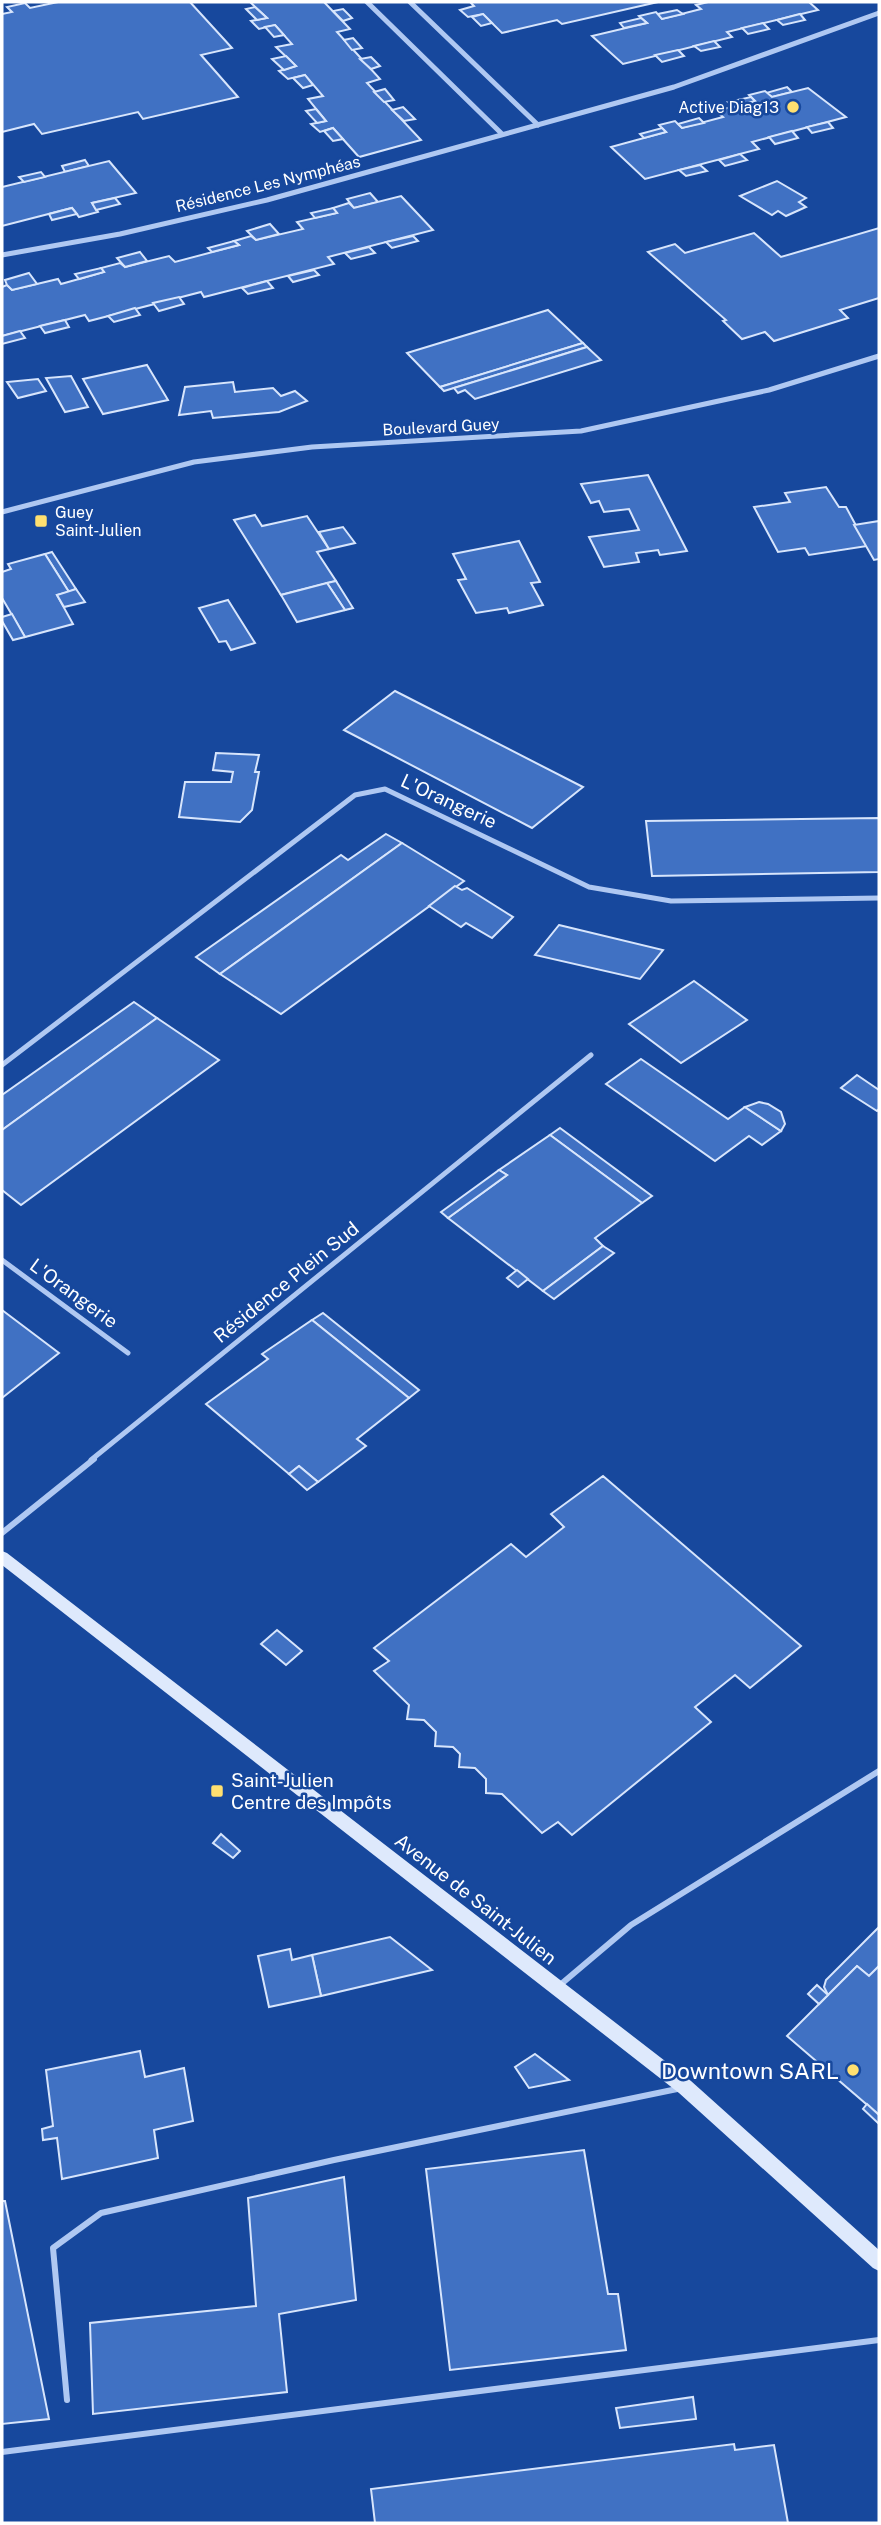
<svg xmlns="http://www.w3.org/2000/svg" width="881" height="2525" viewBox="0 0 881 2525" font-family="'Public Sans',sans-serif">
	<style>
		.building { fill: #4071c3; stroke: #d7e5fc; stroke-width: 2 }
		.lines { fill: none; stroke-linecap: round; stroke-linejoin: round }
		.lane-far1 { stroke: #afc8f2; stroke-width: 5 }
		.lane { stroke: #afc8f2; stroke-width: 6 }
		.street { stroke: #afc8f2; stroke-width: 5 }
		.secondary { fill: #dee9fc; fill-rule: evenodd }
		.poi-dot { fill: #ffe070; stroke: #17489d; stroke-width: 2.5 }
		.labels { text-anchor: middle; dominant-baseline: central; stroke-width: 5; stroke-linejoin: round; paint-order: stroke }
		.far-poi-label { font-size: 16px; fill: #fff; stroke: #17489d; text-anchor: end }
		.far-street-label { font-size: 16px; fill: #fff; stroke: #17489d }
		.street-label { font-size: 19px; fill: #fff; stroke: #17489d }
		.poi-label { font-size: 19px; fill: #fff; stroke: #17489d; text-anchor: start }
		.near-poi-label { font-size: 23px; fill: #fff; stroke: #17489d; text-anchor: end }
	</style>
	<rect width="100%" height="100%" fill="#17489d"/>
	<g class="building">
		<path d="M 58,2 L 190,2 L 232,48 L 201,55 L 238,97 L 143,119 L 138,112 L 42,134 L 34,124 L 2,132 L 2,14 L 12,12 L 7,7 L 25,3 L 30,8 Z"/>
		<path d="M 250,2 L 324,2 L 350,29 L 337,32 L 380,79 L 367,83 L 421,140 L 359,157 L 333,128 L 320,132 L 311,124 L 326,121 L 308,99 L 323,96 L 305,75 L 288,79 L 279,71 L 296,66 L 276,47 L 292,44 L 275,25 L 259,29 L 251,21 L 267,18 Z"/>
		<path d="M 470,2 L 658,2 L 562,24 L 557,20 L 502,33 L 483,14 L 468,17 L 460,10 L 474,6 Z"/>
		<path d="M 708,2 L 809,2 L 818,10 L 727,32 L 732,37 L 623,64 L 592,36 L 647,23 L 639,16 L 656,12 L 662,19 L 701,9 L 696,5 Z"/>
		<path d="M 255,7 L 267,18 L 257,20 L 246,9 Z"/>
		<path d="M 343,9 L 352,18 L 343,21 L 333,11 Z"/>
		<path d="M 677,10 L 683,14 L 662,19 L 658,14 Z"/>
		<path d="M 483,14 L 492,23 L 481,26 L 472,17 Z"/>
		<path d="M 800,14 L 805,20 L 783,25 L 777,20 Z"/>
		<path d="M 641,18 L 647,23 L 624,28 L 620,23 Z"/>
		<path d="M 763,23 L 769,29 L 748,34 L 742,28 Z"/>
		<path d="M 275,25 L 284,35 L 274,37 L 265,27 Z"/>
		<path d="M 353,38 L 362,48 L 352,50 L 344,40 Z"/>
		<path d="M 714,41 L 720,47 L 701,51 L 694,46 Z"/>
		<path d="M 678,50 L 684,56 L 662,62 L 655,55 Z"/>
		<path d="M 286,56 L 296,66 L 284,70 L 272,59 Z"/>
		<path d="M 371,57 L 380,66 L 371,69 L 360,59 Z"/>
		<path d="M 305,75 L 313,85 L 303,88 L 293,78 Z"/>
		<path d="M 787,87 L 792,92 L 772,97 L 766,93 Z"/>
		<path d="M 808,88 L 846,117 L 752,142 L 759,149 L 645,179 L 611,147 L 666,132 L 659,125 L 675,121 L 682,128 L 723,117 L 716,111 L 755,101 L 749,95 L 765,91 L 772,97 Z"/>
		<path d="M 385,89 L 394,100 L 384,102 L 374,92 Z"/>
		<path d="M 751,97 L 755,101 L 733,107 L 728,102 Z"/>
		<path d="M 403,107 L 415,119 L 404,121 L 392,110 Z"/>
		<path d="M 316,109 L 326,121 L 317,123 L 306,111 Z"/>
		<path d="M 699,118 L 704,123 L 682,128 L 678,124 Z"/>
		<path d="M 828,122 L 833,128 L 812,133 L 807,127 Z"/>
		<path d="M 333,128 L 343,139 L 333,141 L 324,131 Z"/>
		<path d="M 662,128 L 666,132 L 644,138 L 640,134 Z"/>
		<path d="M 792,131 L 798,138 L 775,144 L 769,137 Z"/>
		<path d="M 740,154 L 747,160 L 725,166 L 719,160 Z"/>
		<path d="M 85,160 L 89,166 L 65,172 L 62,166 Z"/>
		<path d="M 109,161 L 136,193 L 92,203 L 98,212 L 79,217 L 72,208 L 2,226 L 2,187 Z"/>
		<path d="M 700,165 L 707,171 L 686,176 L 679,170 Z"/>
		<path d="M 41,172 L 45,177 L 24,182 L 19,177 Z"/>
		<path d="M 777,181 L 806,198 L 799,202 L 806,207 L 786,216 L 778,211 L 772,215 L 740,196 Z"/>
		<path d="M 370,193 L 378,202 L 354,208 L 347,199 Z"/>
		<path d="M 401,196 L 433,230 L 328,257 L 334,264 L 204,297 L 201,292 L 89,321 L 85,315 L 2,336 L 2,287 L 7,285 L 12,290 L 58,279 L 61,284 L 104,272 L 101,268 L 120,263 L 125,267 L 169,256 L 175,262 L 239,245 L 234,241 L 251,236 L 256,240 L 303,229 L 297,222 L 337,213 L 333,208 L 349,203 L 354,208 Z"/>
		<path d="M 115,198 L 120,204 L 96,210 L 92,203 Z"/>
		<path d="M 72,208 L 77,214 L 52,220 L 49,214 Z"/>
		<path d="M 333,208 L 337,213 L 315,218 L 311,213 Z"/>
		<path d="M 270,224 L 279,234 L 256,240 L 247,231 Z"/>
		<path d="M 879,228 L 879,298 L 840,310 L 848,318 L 774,341 L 765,332 L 742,339 L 723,321 L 726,320 L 648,252 L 675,244 L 685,253 L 754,233 L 781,257 Z"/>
		<path d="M 413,236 L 418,241 L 392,248 L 386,242 Z"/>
		<path d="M 234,241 L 239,245 L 212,252 L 208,248 Z"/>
		<path d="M 369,247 L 375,253 L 351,259 L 345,253 Z"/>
		<path d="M 140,252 L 147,261 L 125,267 L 117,258 Z"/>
		<path d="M 101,268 L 104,272 L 79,279 L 75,274 Z"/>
		<path d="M 314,270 L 319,275 L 293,282 L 288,276 Z"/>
		<path d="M 29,273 L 37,284 L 12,290 L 7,285 L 5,280 Z"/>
		<path d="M 267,281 L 273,288 L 248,294 L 242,288 Z"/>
		<path d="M 179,297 L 184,304 L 159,311 L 153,303 Z"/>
		<path d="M 135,308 L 140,315 L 114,322 L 108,316 Z"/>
		<path d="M 548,310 L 583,343 L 440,387 L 407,353 Z"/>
		<path d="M 65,320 L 69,327 L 45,333 L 40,326 Z"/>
		<path d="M 20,331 L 25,338 L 2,344 L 2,336 Z"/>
		<path d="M 583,343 L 587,347 L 444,391 L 440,387 Z"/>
		<path d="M 587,347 L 601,360 L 475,399 L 465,390 L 458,393 L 454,388 Z"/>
		<path d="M 147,365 L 168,400 L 103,414 L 83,379 Z"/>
		<path d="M 71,376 L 88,407 L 65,412 L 46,378 Z"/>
		<path d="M 38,379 L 46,391 L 18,398 L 7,382 Z"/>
		<path d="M 233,382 L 235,392 L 273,388 L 281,396 L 295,391 L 307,401 L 279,412 L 213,418 L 211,411 L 179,415 L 185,387 Z"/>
		<path d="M 648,475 L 687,551 L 660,555 L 658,550 L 636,553 L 639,562 L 604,567 L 589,537 L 639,530 L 629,509 L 604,512 L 599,501 L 591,503 L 581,484 Z"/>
		<path d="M 826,487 L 839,507 L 846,507 L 867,546 L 809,555 L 805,548 L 778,552 L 754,507 L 790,502 L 785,493 Z"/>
		<path d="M 255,515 L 262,526 L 307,516 L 329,549 L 317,552 L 336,581 L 281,595 L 234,520 Z"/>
		<path d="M 879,521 L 879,559 L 874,560 L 854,525 Z"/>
		<path d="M 343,527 L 355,543 L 329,549 L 319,532 Z"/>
		<path d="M 519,541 L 540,582 L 531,583 L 543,605 L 509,613 L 507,608 L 476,613 L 458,580 L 466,579 L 453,554 Z"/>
		<path d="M 52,552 L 76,589 L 69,592 L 45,554 Z"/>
		<path d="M 45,554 L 69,592 L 57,595 L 73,624 L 25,637 L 2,598 L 2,572 L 11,569 L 8,564 Z"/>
		<path d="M 336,581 L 353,608 L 345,610 L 327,583 Z"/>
		<path d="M 327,583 L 345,610 L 297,622 L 281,595 Z"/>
		<path d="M 76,589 L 85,602 L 64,607 L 57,595 Z"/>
		<path d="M 228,600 L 255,643 L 231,650 L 226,641 L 219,642 L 199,608 Z"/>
		<path d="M 12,614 L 25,637 L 13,640 L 2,621 L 2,617 Z"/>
		<path d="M 395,691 L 583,787 L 532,828 L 344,730 Z"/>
		<path d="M 216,753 L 259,755 L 255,772 L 259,772 L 252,810 L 240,822 L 179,817 L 185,782 L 231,782 L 233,772 L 213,770 Z"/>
		<path d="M 879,818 L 879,872 L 652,876 L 646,821 Z"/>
		<path d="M 386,834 L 402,843 L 220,974 L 196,957 L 341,855 L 348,860 Z"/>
		<path d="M 402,843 L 464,881 L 281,1014 L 220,974 Z"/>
		<path d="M 455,886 L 462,890 L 467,888 L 513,917 L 492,938 L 466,923 L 461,927 L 429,906 Z"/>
		<path d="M 559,925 L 663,950 L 640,979 L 535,955 Z"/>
		<path d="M 694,981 L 747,1020 L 681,1063 L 629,1024 Z"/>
		<path d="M 134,1002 L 157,1018 L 2,1130 L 2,1095 Z"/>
		<path d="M 157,1018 L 219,1060 L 21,1205 L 2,1190 L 2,1130 Z"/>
		<path d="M 641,1059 L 728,1119 L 745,1107 L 781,1131 L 762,1145 L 749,1136 L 715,1161 L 606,1084 Z"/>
		<path d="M 857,1075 L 879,1090 L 879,1109 L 877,1111 L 841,1088 Z"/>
		<path d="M 759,1102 L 768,1104 L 781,1112 L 785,1124 L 781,1131 L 745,1107 Z"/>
		<path d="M 560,1128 L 652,1196 L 642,1203 L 550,1135 Z"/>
		<path d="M 550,1135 L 642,1203 L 595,1238 L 603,1246 L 543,1291 L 448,1218 L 507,1175 L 499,1170 Z"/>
		<path d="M 499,1170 L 507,1175 L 448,1218 L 441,1212 Z"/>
		<path d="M 603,1246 L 614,1253 L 554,1299 L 543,1291 Z"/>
		<path d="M 517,1270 L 528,1279 L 518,1287 L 507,1278 Z"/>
		<path d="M 2,1310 L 59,1353 L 2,1398 Z"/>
		<path d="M 323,1313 L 419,1390 L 409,1398 L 312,1320 Z"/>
		<path d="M 312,1320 L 409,1398 L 357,1439 L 366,1446 L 318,1482 L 299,1466 L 289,1474 L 206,1404 L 268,1359 L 262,1354 Z"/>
		<path d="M 299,1466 L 318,1482 L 307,1490 L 289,1474 Z"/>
		<path d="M 603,1476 L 801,1646 L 750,1688 L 735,1675 L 695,1707 L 711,1722 L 572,1835 L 558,1822 L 542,1833 L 502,1794 L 486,1793 L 486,1779 L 475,1768 L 459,1767 L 460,1754 L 453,1747 L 435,1746 L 436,1732 L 424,1720 L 407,1719 L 409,1705 L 374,1671 L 389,1661 L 374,1648 L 511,1544 L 526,1557 L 564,1527 L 551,1514 Z"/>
		<path d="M 277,1630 L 302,1651 L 286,1665 L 261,1644 Z"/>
		<path d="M 221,1834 L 240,1851 L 233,1858 L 213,1843 Z"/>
		<path d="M 879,1927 L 879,1966 L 869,1976 L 857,1966 L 828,1995 L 824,1987 L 826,1980 Z"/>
		<path d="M 390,1937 L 432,1970 L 321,1996 L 312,1955 Z"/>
		<path d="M 290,1949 L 292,1960 L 312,1955 L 321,1996 L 269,2007 L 258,1956 Z"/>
		<path d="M 857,1966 L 869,1976 L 879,1966 L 879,2115 L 787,2036 Z"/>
		<path d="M 817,1985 L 828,1995 L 819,2004 L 808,1994 Z"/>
		<path d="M 140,2051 L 145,2077 L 184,2068 L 193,2121 L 154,2130 L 158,2158 L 62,2179 L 57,2138 L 43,2140 L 42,2129 L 53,2126 L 46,2070 Z"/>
		<path d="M 535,2054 L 569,2080 L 529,2088 L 515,2067 Z"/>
		<path d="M 867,2104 L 879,2115 L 879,2124 L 863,2109 Z"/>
		<path d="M 584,2150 L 608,2294 L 618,2294 L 626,2350 L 450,2370 L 426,2169 Z"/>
		<path d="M 344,2177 L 356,2300 L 279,2314 L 287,2392 L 93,2414 L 90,2323 L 256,2306 L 248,2198 Z"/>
		<path d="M 2,2201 L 5,2201 L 49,2419 L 2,2424 Z"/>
		<path d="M 693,2397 L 696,2419 L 620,2428 L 616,2408 Z"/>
		<path d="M 734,2444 L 735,2450 L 774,2445 L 788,2523 L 375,2523 L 371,2489 Z"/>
	</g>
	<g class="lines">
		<g class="lane-far1">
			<path d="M 2,1065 L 355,795 L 385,789 L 589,887 L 671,901 L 879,898"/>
			<path d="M 2,1260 L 128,1353"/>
			<path d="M 91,1460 L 591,1055"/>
		</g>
		<g class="lane">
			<path d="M 2,1533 L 94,1459"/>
			<path d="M 560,1985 L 631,1925 L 879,1771"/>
			<path d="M 67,2400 L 53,2248 L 101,2213 L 334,2160 L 682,2088"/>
			<path d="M 2,2452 L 879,2340"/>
		</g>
		<g class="street">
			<path d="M 367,2 L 502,134"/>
			<path d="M 410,2 L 538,125"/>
			<path d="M 2,255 L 120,234 L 267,200 L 674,87 L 879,13"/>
			<path d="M 2,512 L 194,462 L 312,447 L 581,431 L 769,390 L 879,356"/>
		</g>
		<path class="secondary" d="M 2,1551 L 7,1553 L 691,2081 L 879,2250 L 879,2271 L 873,2268 L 679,2093 L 2,1565 Z"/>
	</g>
	<g class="poi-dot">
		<circle cx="793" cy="107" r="7"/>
		<rect x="34" y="514" width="14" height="14" rx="3.5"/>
		<rect x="210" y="1784" width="14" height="14" rx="3.5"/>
		<circle cx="853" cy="2070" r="7"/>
	</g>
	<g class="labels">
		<g class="far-poi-label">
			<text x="779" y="107">Active Diag13</text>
			<text x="55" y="512" text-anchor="start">Guey<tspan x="55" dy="18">Saint-Julien</tspan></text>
		</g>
		<g class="far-street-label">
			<text transform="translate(268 184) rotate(-14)">Résidence Les Nymphéas</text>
			<text transform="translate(441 427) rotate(-3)">Boulevard Guey</text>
		</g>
		<g class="street-label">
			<text transform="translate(449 801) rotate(25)">L'Orangerie</text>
			<text transform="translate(286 1282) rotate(-39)">Résidence Plein Sud</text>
			<text transform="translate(74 1293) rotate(36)">L'Orangerie</text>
			<text transform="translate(476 1899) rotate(38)">Avenue de Saint-Julien</text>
		</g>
		<g class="poi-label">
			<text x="231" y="1780">Saint-Julien<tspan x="231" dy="22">Centre des Impôts</tspan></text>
		</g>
		<g class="near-poi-label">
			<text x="839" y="2070">Downtown SARL</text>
		</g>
	</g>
	<rect width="881" height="2525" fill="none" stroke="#ffffff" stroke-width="7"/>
</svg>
